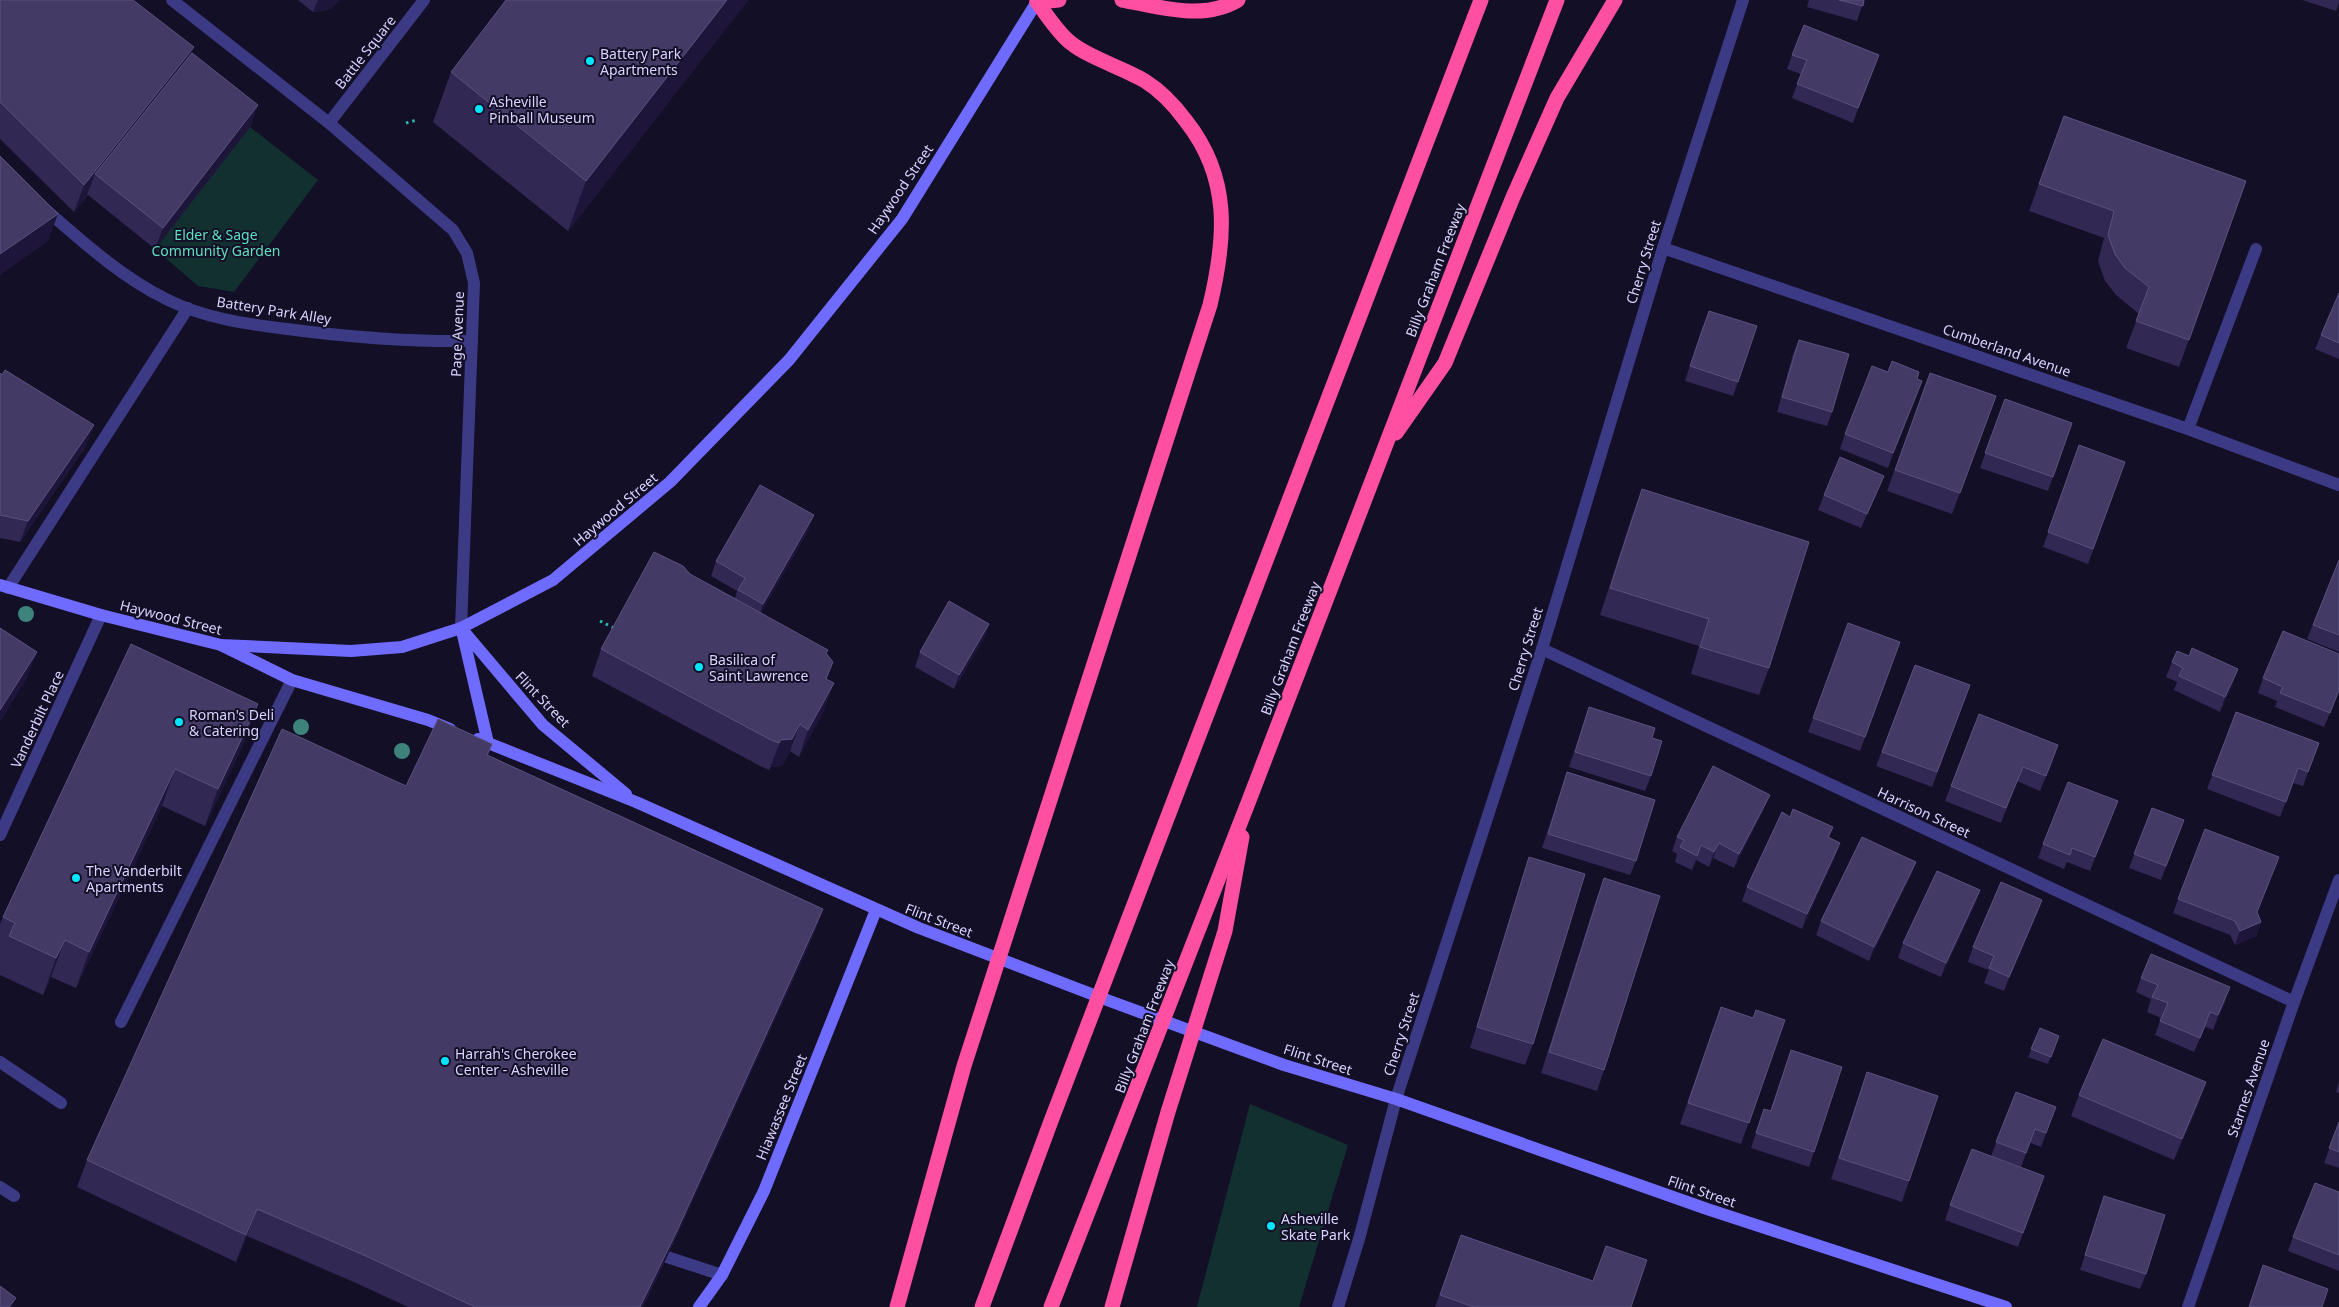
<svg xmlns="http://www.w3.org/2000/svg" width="2339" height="1307" viewBox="0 0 2339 1307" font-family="'Noto Sans',sans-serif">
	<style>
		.green { fill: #12302f }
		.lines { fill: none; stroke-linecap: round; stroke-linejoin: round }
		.path { stroke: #2fb8b0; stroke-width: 3; stroke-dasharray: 2.5 4; stroke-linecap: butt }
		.lane { stroke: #3d3a85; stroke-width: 12 }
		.street { stroke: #3d3a85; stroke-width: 12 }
		.secondary { stroke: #6f6bff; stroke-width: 12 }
		.highway { stroke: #ff4fa3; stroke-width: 15 }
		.tree { fill: #3d827b }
		.wall { fill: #312854 }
		.shaded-wall { fill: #1d163a }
		.building { fill: #433a66; stroke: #5a527e }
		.poi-dot { fill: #00e5ff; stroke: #130f26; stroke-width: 2 }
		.labels { text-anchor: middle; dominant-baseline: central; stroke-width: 4; stroke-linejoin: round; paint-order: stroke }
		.street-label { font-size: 14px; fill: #d9d4ff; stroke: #130f26 }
		.poi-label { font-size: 14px; fill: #d9d4ff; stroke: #130f26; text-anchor: start }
		.park-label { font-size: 14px; fill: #5fe0c0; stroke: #130f26 }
	</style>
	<rect width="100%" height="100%" fill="#130f26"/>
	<g class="green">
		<path d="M 250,127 L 318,180 L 234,292 L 198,286 L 155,249 Z"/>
		<path d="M 1250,1104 L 1348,1145 L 1299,1307 L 1197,1307 Z"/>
	</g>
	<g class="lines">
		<g class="path">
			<path d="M 406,123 L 417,120"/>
			<path d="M 600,621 L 616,629"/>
		</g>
		<g class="lane">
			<path d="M 45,209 C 83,242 120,276 166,299 C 203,318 246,324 287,329 C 348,337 410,342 472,341"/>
			<path d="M 2188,429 L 2256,249"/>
			<path d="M 8,588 L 188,308"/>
			<path d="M 121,1022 L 292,680"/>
			<path d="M 0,1062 L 61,1103"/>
			<path d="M 667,1257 L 722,1275"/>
		</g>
		<g class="street">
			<path d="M 172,0 L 329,123 L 453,230 L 467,253 L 474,283 L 461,628"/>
			<path d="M 329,123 L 424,0"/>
			<path d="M 1663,248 L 2188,429 L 2339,485"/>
			<path d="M 1542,649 L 2294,1002"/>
			<path d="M 0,835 L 101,615"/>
			<path d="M 0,1187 L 14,1196"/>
			<path d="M 1338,1307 L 1359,1239 L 1396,1099 L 1542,649 L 1663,248 L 1743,0"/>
			<path d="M 2188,1307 L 2294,1002 L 2339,880"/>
		</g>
		<g class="secondary">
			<path d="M 0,585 L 101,615 L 221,645 L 351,651 L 402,647 L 461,628 L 553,580 L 670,482 L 789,360 L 902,219 L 1038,0"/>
			<path d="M 461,628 L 543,725 L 626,794"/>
			<path d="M 462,631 L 488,743"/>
			<path d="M 221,645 L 292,680 L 428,720 L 450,729"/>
			<path d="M 478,739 L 636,802 L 919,928 L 1107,1000 L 1284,1065 L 1396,1099 L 1707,1209 L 2006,1307"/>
			<path d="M 699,1307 L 722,1275 L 764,1191 L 876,910"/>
		</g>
		<g class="highway">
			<path d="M 1122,0 C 1160,7 1203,21 1238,0"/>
			<path d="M 1037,2 L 1059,0"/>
			<path d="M 1396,433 L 1445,363 L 1513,197 L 1557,98 L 1615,0"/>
			<path d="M 897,1307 L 964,1066 L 1210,305 C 1226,238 1231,178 1186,121 C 1175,106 1161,91 1145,81 C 1124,68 1089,58 1071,43 C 1058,33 1047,15 1037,2"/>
			<path d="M 982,1307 L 1051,1121 L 1481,0"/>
			<path d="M 1051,1307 L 1248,803 L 1557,0"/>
			<path d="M 1112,1307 L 1168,1112 L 1225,931 L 1242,837"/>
		</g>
	</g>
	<g class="tree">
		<circle cx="26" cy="614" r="8"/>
		<circle cx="301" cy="727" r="8"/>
		<circle cx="402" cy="751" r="8"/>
	</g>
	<g class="wall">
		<path d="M 0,0 L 192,53 L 258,105 L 250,127 L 155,249 L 88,195 L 74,212 L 0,139 Z"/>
		<path d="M 298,0 L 339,0 L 331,9 L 313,12 Z"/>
		<path d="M 748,0 L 568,231 L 433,122 L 451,72 Z"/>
		<path d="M 1809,0 L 1864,0 L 1857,21 L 1807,7 Z"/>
		<path d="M 2302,0 L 2339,0 L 2339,3 L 2336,11 Z"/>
		<path d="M 1792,55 L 1874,69 L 1853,123 L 1792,98 L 1801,74 L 1787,69 Z"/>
		<path d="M 2064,116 L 2246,181 L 2179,367 L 2126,348 L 2139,314 L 2116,295 L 2105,281 L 2098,261 L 2104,238 L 2029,211 Z"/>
		<path d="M 2339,293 L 2339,359 L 2315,349 Z"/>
		<path d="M 1703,325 L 1738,382 L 1733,396 L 1685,381 Z"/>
		<path d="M 1799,340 L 1832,412 L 1827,426 L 1777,412 L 1793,354 Z"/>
		<path d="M 1888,372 L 1922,381 L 1888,468 L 1840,449 L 1845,434 Z"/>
		<path d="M 0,373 L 86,446 L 20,542 L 0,538 Z"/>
		<path d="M 1930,373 L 1996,396 L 1952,514 L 1887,491 Z"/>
		<path d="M 2005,399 L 2072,423 L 2048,491 L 1980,468 Z"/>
		<path d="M 2079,445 L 2125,462 L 2088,564 L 2043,547 Z"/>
		<path d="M 1884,476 L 1878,490 L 1861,528 L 1818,510 L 1824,495 Z"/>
		<path d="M 1642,489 L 1769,668 L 1759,695 L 1691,674 L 1699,646 L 1600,615 L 1632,516 Z"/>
		<path d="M 809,529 L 761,613 L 826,653 L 833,662 L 826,679 L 824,710 L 799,757 L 790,751 L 782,766 L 771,767 L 769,770 L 762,767 L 592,676 L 601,649 L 690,574 L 735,598 L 737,591 L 711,576 L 716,561 Z"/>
		<path d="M 2339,560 L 2339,652 L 2307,639 Z"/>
		<path d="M 989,624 L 984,638 L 954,689 L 915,667 L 920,652 Z"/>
		<path d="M 1900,642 L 1860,751 L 1808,732 L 1813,718 Z"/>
		<path d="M 131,644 L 245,740 L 205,826 L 162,806 L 76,988 L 51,977 L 43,995 L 0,975 L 0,924 L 3,917 Z"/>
		<path d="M 2339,654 L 2339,692 L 2324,727 L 2275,707 L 2277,701 L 2258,693 L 2263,678 Z"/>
		<path d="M 2172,662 L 2238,669 L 2233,683 L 2220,712 L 2174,690 L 2177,682 L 2166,677 Z"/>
		<path d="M 1915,665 L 1970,685 L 1932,787 L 1876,766 Z"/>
		<path d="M 1589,707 L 1652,738 L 1651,776 L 1645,791 L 1569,767 Z"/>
		<path d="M 2236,712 L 2319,743 L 2303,786 L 2293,783 L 2280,817 L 2207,789 Z"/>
		<path d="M 1979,714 L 2053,760 L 2040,791 L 2017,781 L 2001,823 L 1945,801 Z"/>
		<path d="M 492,744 L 488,756 L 823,909 L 813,936 L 667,1257 L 643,1307 L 408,1307 L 356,1283 L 247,1236 L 236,1262 L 77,1187 L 87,1160 L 406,786 Z"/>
		<path d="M 1567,772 L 1636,861 L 1630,875 L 1542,848 Z"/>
		<path d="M 2152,808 L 2184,820 L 2161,880 L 2129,868 Z"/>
		<path d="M 1764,809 L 1734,868 L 1713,858 L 1709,867 L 1696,860 L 1692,870 L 1675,862 L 1677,854 L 1672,851 L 1677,837 Z"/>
		<path d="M 2112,816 L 2090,871 L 2067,862 L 2064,869 L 2038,858 L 2043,844 Z"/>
		<path d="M 1790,817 L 1833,827 L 1829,838 L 1835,857 L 1802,929 L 1742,901 L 1747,887 Z"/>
		<path d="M 2205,829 L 2257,912 L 2261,922 L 2256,936 L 2235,945 L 2230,935 L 2173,913 Z"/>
		<path d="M 1529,857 L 1533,1044 L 1525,1065 L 1470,1048 L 1522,878 Z"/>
		<path d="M 1916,862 L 1910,877 L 1869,961 L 1816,935 L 1821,921 Z"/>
		<path d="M 1604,879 L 1604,1070 L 1597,1091 L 1541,1073 L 1596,900 Z"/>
		<path d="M 1980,890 L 1975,904 L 1941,977 L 1898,958 L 1903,943 Z"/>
		<path d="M 2042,900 L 2037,914 L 2004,991 L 1984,983 L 1989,970 L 1968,962 L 1973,947 Z"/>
		<path d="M 2141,978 L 2225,1002 L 2213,1030 L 2205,1027 L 2194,1052 L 2155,1035 L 2161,1018 L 2147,1012 L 2151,999 L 2136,992 Z"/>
		<path d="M 1756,1010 L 1785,1020 L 1741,1144 L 1680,1124 L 1713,1028 L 1753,1018 Z"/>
		<path d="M 2040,1028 L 2059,1036 L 2048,1064 L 2028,1057 Z"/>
		<path d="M 1791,1050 L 1814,1152 L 1809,1167 L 1751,1148 L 1764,1109 L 1770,1111 Z"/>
		<path d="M 1867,1072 L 1909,1181 L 1902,1202 L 1831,1179 Z"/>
		<path d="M 2339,1082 L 2339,1093 L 2336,1092 Z"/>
		<path d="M 2016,1092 L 2056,1107 L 2041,1147 L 2030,1143 L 2021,1167 L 1991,1156 Z"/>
		<path d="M 2079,1095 L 2199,1103 L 2174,1160 L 2071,1116 Z"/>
		<path d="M 2339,1122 L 2339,1168 L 2324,1163 Z"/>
		<path d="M 2044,1176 L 2018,1247 L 1945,1220 L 1950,1205 Z"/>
		<path d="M 2339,1192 L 2339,1271 L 2288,1251 L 2293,1237 Z"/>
		<path d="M 2104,1196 L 2146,1274 L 2140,1289 L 2080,1270 Z"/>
		<path d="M 1461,1235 L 1593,1281 L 1631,1307 L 1435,1307 Z"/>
	</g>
	<g class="shaded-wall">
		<path d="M 318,0 L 339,0 L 331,9 L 313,12 Z"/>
		<path d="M 727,0 L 748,0 L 568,231 L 586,181 Z"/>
		<path d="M 194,47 L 185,74 L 95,174 L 87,195 L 88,195 L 74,212 L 84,185 Z"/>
		<path d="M 1879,55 L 1874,69 L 1853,123 L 1858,108 Z"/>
		<path d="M 258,105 L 250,127 L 155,249 L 163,228 Z"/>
		<path d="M 58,214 L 48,241 L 0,275 L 0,254 Z"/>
		<path d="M 1922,381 L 1916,396 L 1888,468 L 1893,453 Z"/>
		<path d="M 94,425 L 86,446 L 20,542 L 28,521 Z"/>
		<path d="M 814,515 L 809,529 L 758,619 L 763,604 Z"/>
		<path d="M 989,624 L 984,638 L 954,689 L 959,675 Z"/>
		<path d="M 37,652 L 27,678 L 0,722 L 0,710 Z"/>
		<path d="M 2238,669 L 2233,683 L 2220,712 L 2225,697 Z"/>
		<path d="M 834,683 L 824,710 L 799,757 L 808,730 Z"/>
		<path d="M 258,704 L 245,740 L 205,826 L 218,789 Z"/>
		<path d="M 800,724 L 790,751 L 782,766 L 771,767 L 769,770 L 781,740 Z"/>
		<path d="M 2058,745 L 2053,760 L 2040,791 L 2046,776 Z"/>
		<path d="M 175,769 L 162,806 L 76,988 L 89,952 Z"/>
		<path d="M 1770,795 L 1764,809 L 1734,868 L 1739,854 Z"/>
		<path d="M 2118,801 L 2090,871 L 2095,857 Z"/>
		<path d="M 1719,843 L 1713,858 L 1709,867 L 1714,852 Z"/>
		<path d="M 1840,843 L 1835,857 L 1802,929 L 1807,914 Z"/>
		<path d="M 1916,862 L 1910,877 L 1869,961 L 1874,947 Z"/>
		<path d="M 1980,890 L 1975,904 L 1941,977 L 1946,963 Z"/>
		<path d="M 2042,900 L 2037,914 L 2004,991 L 2009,977 Z"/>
		<path d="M 823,909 L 813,936 L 667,1257 L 643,1307 L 640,1307 Z"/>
		<path d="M 2261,922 L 2256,936 L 2235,945 L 2240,931 Z"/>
		<path d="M 65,940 L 51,977 L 43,995 L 56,958 Z"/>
		<path d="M 2230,987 L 2225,1002 L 2213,1030 L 2218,1015 Z"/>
		<path d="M 2206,1082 L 2199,1103 L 2174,1160 L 2182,1139 Z"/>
		<path d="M 257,1209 L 247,1236 L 236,1262 L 246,1235 Z"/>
		<path d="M 16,1298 L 13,1305 L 12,1307 L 9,1307 Z"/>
	</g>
	<g class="building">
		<path d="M 0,0 L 133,0 L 194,47 L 84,185 L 0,102 Z"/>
		<path d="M 506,0 L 727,0 L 586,181 L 451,72 Z"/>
		<path d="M 1839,0 L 1864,0 L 1863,6 Z"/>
		<path d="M 1804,25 L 1879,55 L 1858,108 L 1797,84 L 1807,60 L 1792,55 Z"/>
		<path d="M 192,53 L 258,105 L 163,228 L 95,174 Z"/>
		<path d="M 2064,116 L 2246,181 L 2189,340 L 2136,321 L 2149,287 L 2125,268 L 2115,254 L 2108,235 L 2114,211 L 2039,184 Z"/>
		<path d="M 0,156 L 58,214 L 0,254 Z"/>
		<path d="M 2339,293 L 2339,343 L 2321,335 Z"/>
		<path d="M 1709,311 L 1757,326 L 1738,382 L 1690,366 Z"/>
		<path d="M 1799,340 L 1849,354 L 1832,412 L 1782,397 Z"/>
		<path d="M 1892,361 L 1919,372 L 1917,379 L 1922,381 L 1893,453 L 1845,434 L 1872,366 L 1888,372 Z"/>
		<path d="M 5,370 L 94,425 L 28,521 L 0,515 L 0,373 L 2,375 Z"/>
		<path d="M 1930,373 L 1996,396 L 1960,493 L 1895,470 Z"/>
		<path d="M 2005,399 L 2072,423 L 2053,477 L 1985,453 Z"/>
		<path d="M 2079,445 L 2125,462 L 2093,549 L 2048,532 Z"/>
		<path d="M 1840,457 L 1884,476 L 1867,514 L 1824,495 Z"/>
		<path d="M 760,485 L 814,515 L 763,604 L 738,590 L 745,578 L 716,561 Z"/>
		<path d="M 1642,489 L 1809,542 L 1769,668 L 1700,647 L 1709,619 L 1610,588 Z"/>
		<path d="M 654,552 L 683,566 L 690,574 L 828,650 L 826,653 L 833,662 L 826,679 L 834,683 L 808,730 L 800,724 L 792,739 L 781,740 L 779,743 L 771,740 L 601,649 Z"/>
		<path d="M 2339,560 L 2339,635 L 2313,625 Z"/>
		<path d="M 949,601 L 989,624 L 959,675 L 920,652 Z"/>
		<path d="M 1848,623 L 1900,642 L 1865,737 L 1813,718 Z"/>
		<path d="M 0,628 L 37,652 L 0,710 Z"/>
		<path d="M 2283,631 L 2339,654 L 2339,690 L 2330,713 L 2280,693 L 2283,687 L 2263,678 Z"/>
		<path d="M 131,644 L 258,704 L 218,789 L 175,769 L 89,952 L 65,940 L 56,958 L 9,936 L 15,923 L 3,917 Z"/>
		<path d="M 2192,648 L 2238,669 L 2225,697 L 2179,676 L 2183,668 L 2172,662 L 2177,651 L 2189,656 Z"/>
		<path d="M 1915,665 L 1970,685 L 1937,772 L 1882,752 Z"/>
		<path d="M 1589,707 L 1655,728 L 1652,738 L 1662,741 L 1651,776 L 1575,752 Z"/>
		<path d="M 2236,712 L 2319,743 L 2308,772 L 2298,768 L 2286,802 L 2212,775 Z"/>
		<path d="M 1979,714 L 2058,745 L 2046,776 L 2023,767 L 2006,808 L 1951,786 Z"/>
		<path d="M 438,719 L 492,744 L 487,755 L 823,909 L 677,1231 L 640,1307 L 475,1307 L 366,1256 L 257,1209 L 246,1235 L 87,1160 L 282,729 L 406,786 Z"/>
		<path d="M 1713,766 L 1770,795 L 1739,854 L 1719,843 L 1714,852 L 1701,845 L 1697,856 L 1680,847 L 1684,840 L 1677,837 Z"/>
		<path d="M 1567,772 L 1655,800 L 1636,861 L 1548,834 Z"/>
		<path d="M 2068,782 L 2118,801 L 2095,857 L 2072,848 L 2070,855 L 2043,844 Z"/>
		<path d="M 2152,808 L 2184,820 L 2166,866 L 2134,854 Z"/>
		<path d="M 1793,809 L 1833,827 L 1828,837 L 1840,843 L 1807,914 L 1747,887 L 1782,812 L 1790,817 Z"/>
		<path d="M 2205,829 L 2279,857 L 2257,912 L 2261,922 L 2240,931 L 2235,921 L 2178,899 Z"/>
		<path d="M 1862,837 L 1916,862 L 1874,947 L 1821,921 Z"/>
		<path d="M 1529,857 L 1585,874 L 1533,1044 L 1477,1027 Z"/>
		<path d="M 1937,871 L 1980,890 L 1946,963 L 1903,943 Z"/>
		<path d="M 1604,878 L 1660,896 L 1604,1070 L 1549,1052 Z"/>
		<path d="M 2001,882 L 2042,900 L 2009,977 L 1989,968 L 1994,956 L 1973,947 Z"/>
		<path d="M 2151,954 L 2230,987 L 2218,1015 L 2210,1012 L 2200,1038 L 2160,1021 L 2168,1003 L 2152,997 L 2158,985 L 2141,978 Z"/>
		<path d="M 1721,1007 L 1753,1018 L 1756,1010 L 1785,1020 L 1749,1123 L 1688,1103 Z"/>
		<path d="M 2040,1028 L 2059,1036 L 2051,1057 L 2031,1049 Z"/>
		<path d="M 2103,1039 L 2206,1082 L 2182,1139 L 2079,1095 Z"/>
		<path d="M 1791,1050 L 1842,1067 L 1814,1152 L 1756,1133 L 1764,1109 L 1771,1111 Z"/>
		<path d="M 1867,1072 L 1938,1096 L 1909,1181 L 1839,1158 Z"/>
		<path d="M 2016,1092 L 2056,1107 L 2046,1133 L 2035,1129 L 2026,1153 L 1996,1142 Z"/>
		<path d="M 2339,1122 L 2339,1152 L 2329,1148 Z"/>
		<path d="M 1972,1149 L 2044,1176 L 2023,1233 L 1950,1205 Z"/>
		<path d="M 2315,1183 L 2339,1192 L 2339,1255 L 2293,1237 Z"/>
		<path d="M 2104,1196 L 2165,1215 L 2146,1274 L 2085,1255 Z"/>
		<path d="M 1461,1235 L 1593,1281 L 1606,1246 L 1647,1260 L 1631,1307 L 1474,1307 L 1440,1295 Z"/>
		<path d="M 2263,1265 L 2328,1289 L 2322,1307 L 2249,1307 Z"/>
		<path d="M 0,1286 L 16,1298 L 9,1307 L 0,1307 Z"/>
	</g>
	<g class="poi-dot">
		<circle cx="590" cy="61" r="5"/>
		<circle cx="479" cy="109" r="5"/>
		<circle cx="699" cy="667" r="5"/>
		<circle cx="179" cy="722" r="5"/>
		<circle cx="76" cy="878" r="5"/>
		<circle cx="445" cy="1061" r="5"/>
		<circle cx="1271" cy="1226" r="5"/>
	</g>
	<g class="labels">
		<g class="street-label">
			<text transform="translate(365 52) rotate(-52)">Battle Square</text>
			<text transform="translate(900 189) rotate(-56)">Haywood Street</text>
			<text transform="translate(1643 262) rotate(-73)">Cherry Street</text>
			<text transform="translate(1435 270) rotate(-69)">Billy Graham Freeway</text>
			<text transform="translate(274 310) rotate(9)">Battery Park Alley</text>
			<text transform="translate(457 334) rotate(-88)">Page Avenue</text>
			<text transform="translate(2007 350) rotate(19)">Cumberland Avenue</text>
			<text transform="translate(615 509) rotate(-40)">Haywood Street</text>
			<text transform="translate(171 617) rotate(14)">Haywood Street</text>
			<text transform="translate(1290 648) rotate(-69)">Billy Graham Freeway</text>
			<text transform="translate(1525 649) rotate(-73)">Cherry Street</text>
			<text transform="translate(543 699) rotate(46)">Flint Street</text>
			<text transform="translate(37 719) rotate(-65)">Vanderbilt Place</text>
			<text transform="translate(1924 812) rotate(25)">Harrison Street</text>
			<text transform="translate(939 920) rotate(21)">Flint Street</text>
			<text transform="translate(1144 1026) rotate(-69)">Billy Graham Freeway</text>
			<text transform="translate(1401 1034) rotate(-72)">Cherry Street</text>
			<text transform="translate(1318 1059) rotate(18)">Flint Street</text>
			<text transform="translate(2248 1088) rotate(-71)">Starnes Avenue</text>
			<text transform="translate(781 1107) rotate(-68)">Hiawassee Street</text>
			<text transform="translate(1702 1191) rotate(19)">Flint Street</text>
		</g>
		<g class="poi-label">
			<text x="600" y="53">Battery Park<tspan x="600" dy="16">Apartments</tspan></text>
			<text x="489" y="101">Asheville<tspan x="489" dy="16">Pinball Museum</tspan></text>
			<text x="709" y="659">Basilica of<tspan x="709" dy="16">Saint Lawrence</tspan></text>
			<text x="189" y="714">Roman's Deli<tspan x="189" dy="16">&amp; Catering</tspan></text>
			<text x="86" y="870">The Vanderbilt<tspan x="86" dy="16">Apartments</tspan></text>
			<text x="455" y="1053">Harrah's Cherokee<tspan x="455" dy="16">Center - Asheville</tspan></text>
			<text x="1281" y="1218">Asheville<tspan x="1281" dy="16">Skate Park</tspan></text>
		</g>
		<g class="park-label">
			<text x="216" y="234">Elder &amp; Sage<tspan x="216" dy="16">Community Garden</tspan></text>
		</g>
	</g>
</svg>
